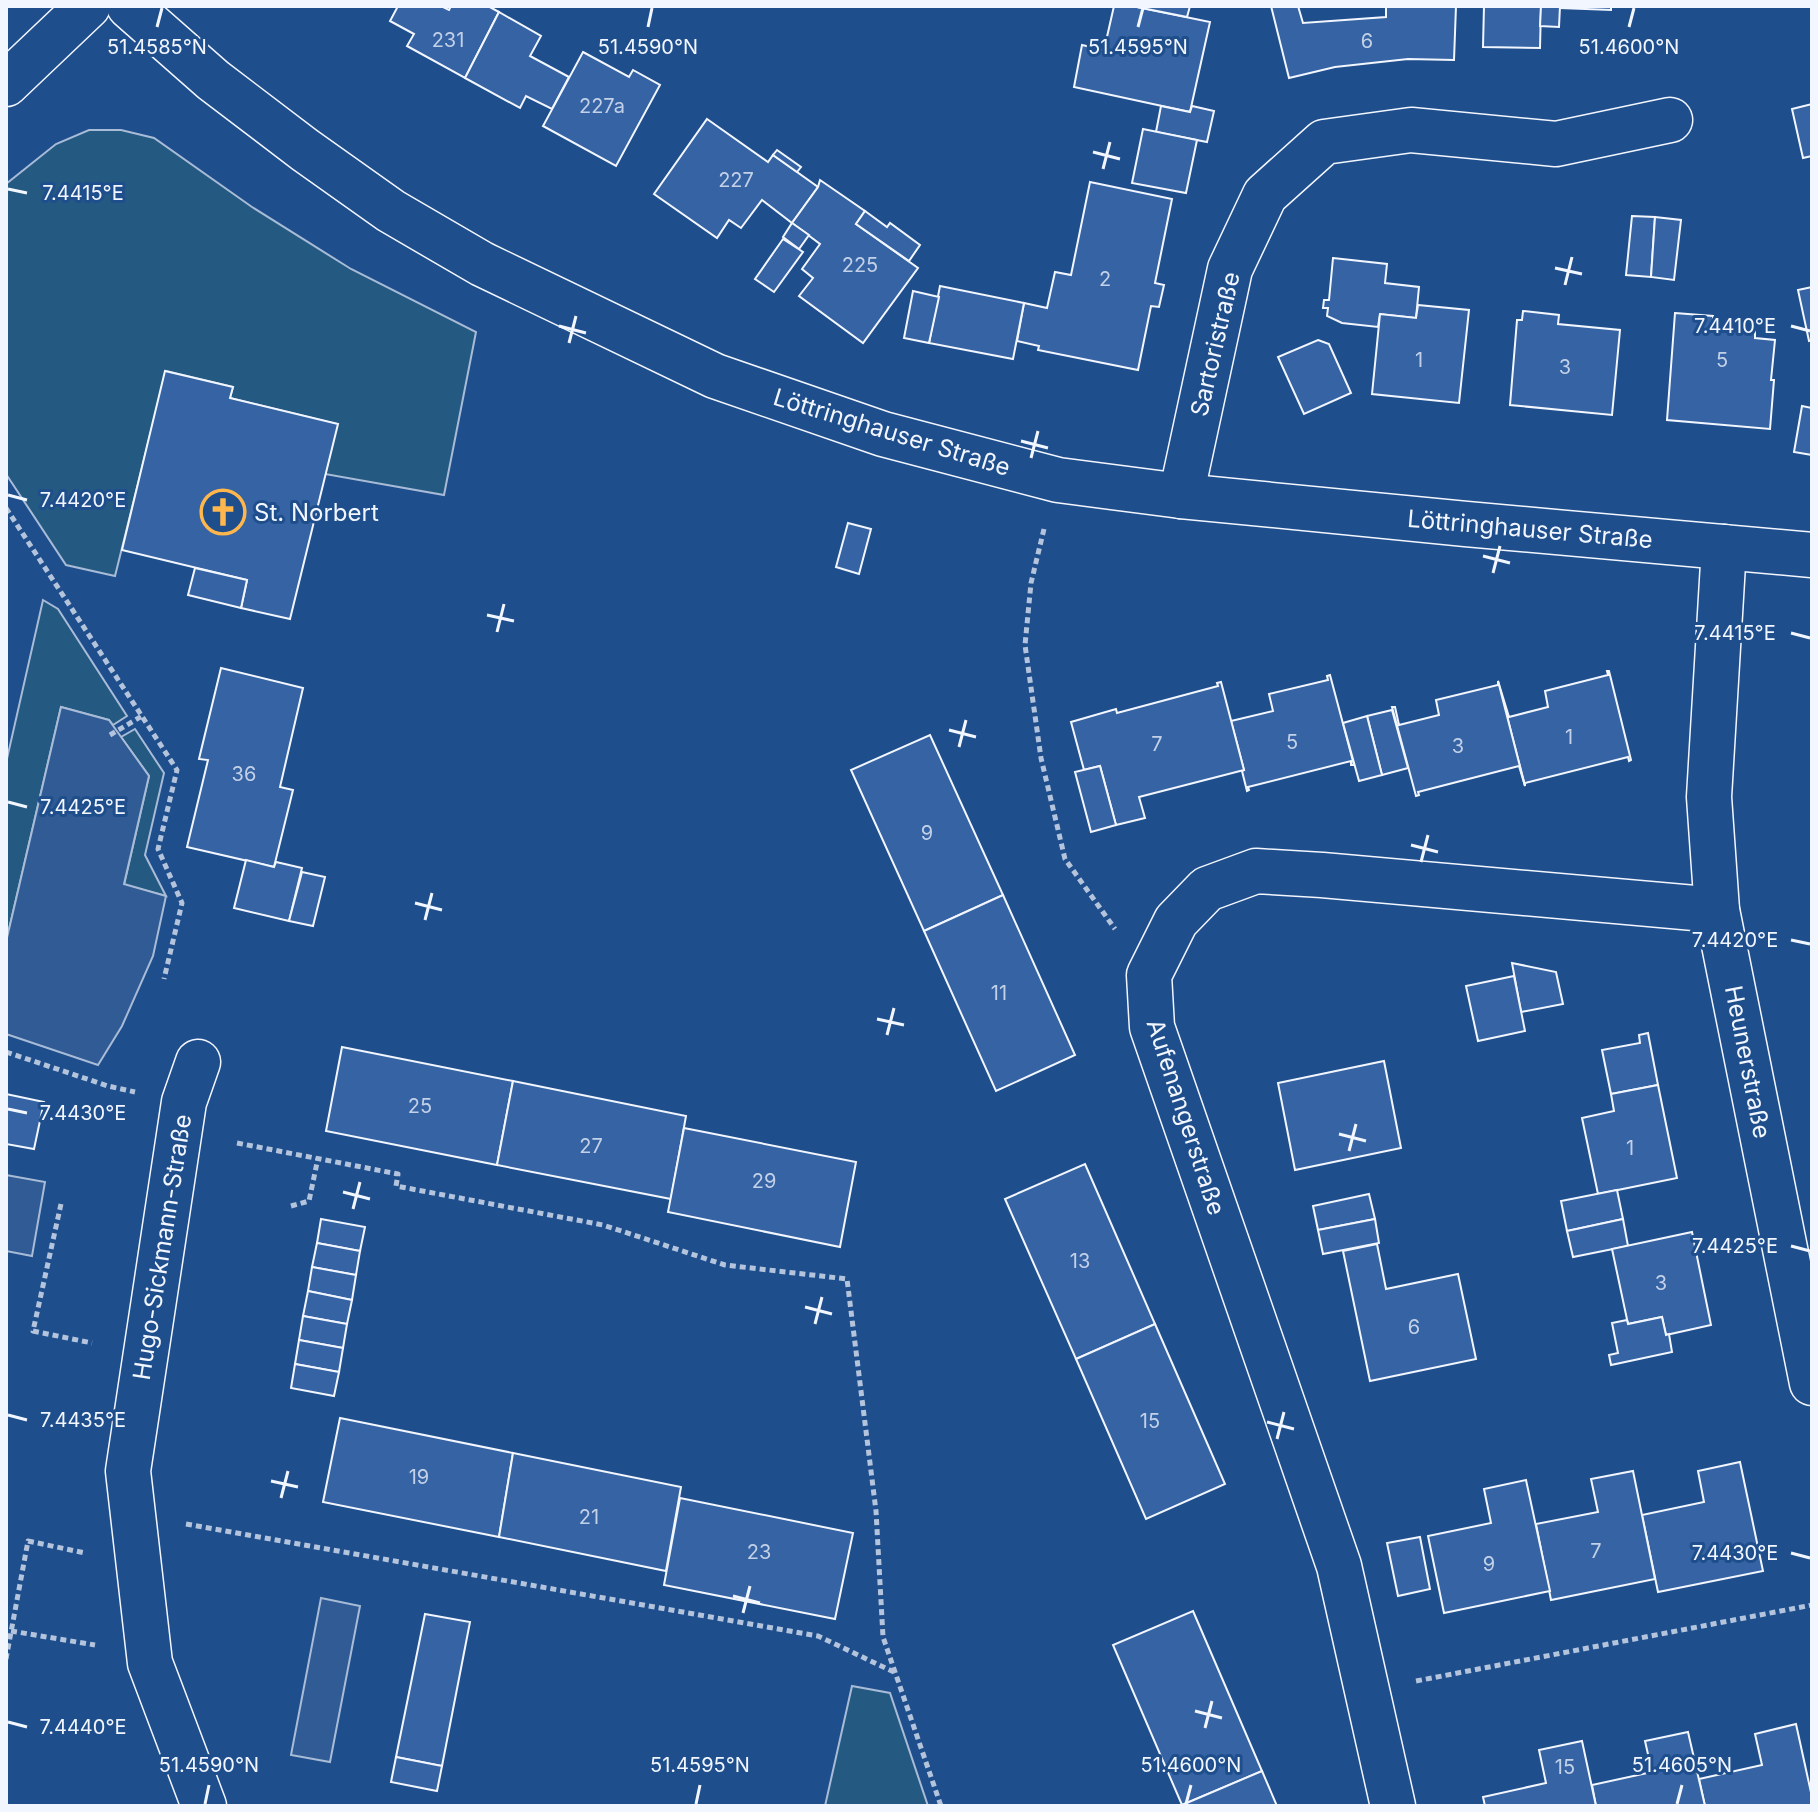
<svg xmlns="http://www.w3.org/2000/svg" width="1818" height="1812" viewBox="0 0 1818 1812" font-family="Inter,sans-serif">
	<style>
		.green { fill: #245a82; stroke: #a8bbd7; stroke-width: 2 }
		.parking { fill: #305b95; stroke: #a8bbd7; stroke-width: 2 }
		.building { fill: #3563a3; stroke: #f2f6ff; stroke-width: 2 }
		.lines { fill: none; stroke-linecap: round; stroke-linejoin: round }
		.minor-casing { stroke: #f2f6ff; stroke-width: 47 }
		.path { stroke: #b3c4dc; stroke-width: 5; stroke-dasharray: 6 4; stroke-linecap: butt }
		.minor { stroke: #1f4e8c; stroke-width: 44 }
		.ticks { fill: none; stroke: #f2f6ff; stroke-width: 3 }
		.labels { text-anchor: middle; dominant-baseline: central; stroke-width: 6; stroke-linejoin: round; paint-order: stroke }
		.number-label { font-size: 20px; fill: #c3d1e8 }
		.street-label { font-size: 24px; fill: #f2f6ff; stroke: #1f4e8c }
		.poi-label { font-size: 24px; fill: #f2f6ff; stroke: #1f4e8c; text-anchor: start }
		.ticks-label { font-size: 20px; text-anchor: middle; fill: #f2f6ff; stroke: #1f4e8c; stroke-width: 6; stroke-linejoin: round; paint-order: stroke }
	</style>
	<rect width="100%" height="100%" fill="#1f4e8c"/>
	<g class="green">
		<path d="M 89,130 L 121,130 L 154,138 L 252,207 L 351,269 L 476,332 L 444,495 L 325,474 L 337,424 L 230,398 L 233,387 L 166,371 L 115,576 L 66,565 L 6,474 L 6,184 L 56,144 Z"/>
		<path d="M 43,600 L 58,609 L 127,716 L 113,725 L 109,720 L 61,707 L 6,942 L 6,763 Z"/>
		<path d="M 135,729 L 164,773 L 145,855 L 166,896 L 124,885 L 149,776 L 121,737 Z"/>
		<path d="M 852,1686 L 890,1693 L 928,1806 L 825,1806 Z"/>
	</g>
	<g class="parking">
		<path d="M 61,707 L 109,720 L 149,776 L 124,884 L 166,896 L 153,956 L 122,1026 L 98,1065 L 6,1034 L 6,942 Z"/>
		<path d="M 6,1175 L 45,1182 L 32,1256 L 6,1251 Z"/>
		<path d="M 321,1598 L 360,1606 L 330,1762 L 291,1755 Z"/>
	</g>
	<g class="building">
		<path d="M 398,6 L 441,6 L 449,10 L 451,6 L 488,6 L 499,12 L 465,78 L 407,46 L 414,34 L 390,21 Z"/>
		<path d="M 1114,6 L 1132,6 L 1210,22 L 1190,112 L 1074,87 L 1082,45 L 1104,50 Z"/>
		<path d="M 1132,6 L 1190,6 L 1187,17 Z"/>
		<path d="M 1271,6 L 1298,6 L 1303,23 L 1386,17 L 1386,6 L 1456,6 L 1454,60 L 1408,59 L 1335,67 L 1289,78 Z"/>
		<path d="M 1484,6 L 1541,6 L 1540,48 L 1483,47 Z"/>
		<path d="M 1541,6 L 1560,6 L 1559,27 L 1540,26 Z"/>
		<path d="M 1560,6 L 1611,6 L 1611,10 L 1560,8 Z"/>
		<path d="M 499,12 L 541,36 L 530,56 L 569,77 L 552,109 L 526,96 L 520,108 L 465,78 Z"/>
		<path d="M 583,52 L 629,77 L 633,70 L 660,85 L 616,166 L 543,126 Z"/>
		<path d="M 1812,104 L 1812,156 L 1803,158 L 1792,109 Z"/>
		<path d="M 1161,106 L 1190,112 L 1192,106 L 1214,111 L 1207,142 L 1156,132 Z"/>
		<path d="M 707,119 L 768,162 L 773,155 L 818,187 L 792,223 L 762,200 L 741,228 L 729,220 L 717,238 L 654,194 Z"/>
		<path d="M 1143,129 L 1197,140 L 1186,193 L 1132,183 Z"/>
		<path d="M 777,150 L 801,167 L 797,172 L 773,155 Z"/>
		<path d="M 820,180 L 865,211 L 856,224 L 918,268 L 863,343 L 799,296 L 813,278 L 802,269 L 820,244 L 792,223 L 818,187 Z"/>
		<path d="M 1090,182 L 1172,199 L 1155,283 L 1164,285 L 1159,307 L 1151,306 L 1138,370 L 1038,350 L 1039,346 L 1017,341 L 1024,303 L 1047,308 L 1055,272 L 1071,275 Z"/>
		<path d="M 865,211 L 887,227 L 890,223 L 920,245 L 909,261 L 856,224 Z"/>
		<path d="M 1632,216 L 1655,217 L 1651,277 L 1626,275 Z"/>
		<path d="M 1655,217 L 1681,220 L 1674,280 L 1651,277 Z"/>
		<path d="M 792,223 L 809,235 L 799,249 L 783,237 Z"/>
		<path d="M 783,239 L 803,252 L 774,292 L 755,279 Z"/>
		<path d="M 1333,258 L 1387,264 L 1385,283 L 1419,287 L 1416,318 L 1380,314 L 1378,327 L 1342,323 L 1327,316 L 1328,308 L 1323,308 L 1324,300 L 1329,300 Z"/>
		<path d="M 940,286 L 1024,303 L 1013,359 L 929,343 Z"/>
		<path d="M 1812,287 L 1812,340 L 1809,341 L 1798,290 Z"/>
		<path d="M 913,291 L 939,297 L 929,343 L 904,338 Z"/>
		<path d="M 1418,305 L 1469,310 L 1459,403 L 1372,394 L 1380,314 L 1416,318 Z"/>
		<path d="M 1523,311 L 1559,315 L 1558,324 L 1620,330 L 1612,415 L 1510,405 L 1517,320 L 1522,320 Z"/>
		<path d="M 1675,313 L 1713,316 L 1713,328 L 1755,331 L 1755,338 L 1775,340 L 1771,380 L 1774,380 L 1770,429 L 1667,420 Z"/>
		<path d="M 1318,340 L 1329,344 L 1351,393 L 1304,414 L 1278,357 Z"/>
		<path d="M 165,371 L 233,387 L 230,398 L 338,424 L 290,619 L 241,608 L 247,580 L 122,550 Z"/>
		<path d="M 1802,406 L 1812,408 L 1812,455 L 1794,452 Z"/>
		<path d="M 848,523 L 871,529 L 859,574 L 836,567 Z"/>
		<path d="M 195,568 L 247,580 L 241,608 L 188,595 Z"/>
		<path d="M 221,668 L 303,688 L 280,787 L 293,790 L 274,867 L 187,847 L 208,760 L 199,759 Z"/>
		<path d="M 1607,671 L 1609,671 L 1631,760 L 1629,761 L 1628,757 L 1525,783 L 1525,786 L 1498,681 L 1509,717 L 1548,707 L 1545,691 L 1608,675 Z"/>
		<path d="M 1330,675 L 1354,765 L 1351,765 L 1351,761 L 1248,787 L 1249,790 L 1247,791 L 1242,771 L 1244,770 L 1231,721 L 1273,711 L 1269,694 L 1328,680 L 1327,676 Z"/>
		<path d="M 1498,681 L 1525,786 L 1519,766 L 1418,792 L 1419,795 L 1416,796 L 1392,707 L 1395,707 L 1399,725 L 1439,715 L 1436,700 L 1498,685 Z"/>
		<path d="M 1221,682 L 1244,770 L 1139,797 L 1145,818 L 1116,825 L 1100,766 L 1084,770 L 1071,722 L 1116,709 L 1117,713 L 1218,686 L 1217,683 Z"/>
		<path d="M 1392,710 L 1408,768 L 1382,775 L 1367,716 Z"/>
		<path d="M 1367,716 L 1382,775 L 1359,781 L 1343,723 Z"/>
		<path d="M 930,735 L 1003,895 L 924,931 L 851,770 Z"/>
		<path d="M 1100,766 L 1116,825 L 1091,832 L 1075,772 Z"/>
		<path d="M 246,860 L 274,867 L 276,862 L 302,868 L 289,921 L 234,908 Z"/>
		<path d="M 302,872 L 325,877 L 313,926 L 289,921 Z"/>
		<path d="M 1003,895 L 1075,1055 L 996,1091 L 924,931 Z"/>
		<path d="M 1512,963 L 1556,972 L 1563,1004 L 1521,1012 Z"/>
		<path d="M 1514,976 L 1525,1031 L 1478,1041 L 1466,986 Z"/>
		<path d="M 1648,1033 L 1658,1085 L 1611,1094 L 1602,1050 L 1640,1043 L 1639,1035 Z"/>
		<path d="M 342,1047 L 513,1081 L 497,1165 L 326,1131 Z"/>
		<path d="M 1384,1061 L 1401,1148 L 1295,1170 L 1278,1083 Z"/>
		<path d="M 513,1081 L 686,1116 L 671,1199 L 497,1165 Z"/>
		<path d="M 1658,1085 L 1677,1178 L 1598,1194 L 1582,1118 L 1614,1111 L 1611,1094 Z"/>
		<path d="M 6,1094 L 44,1102 L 34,1149 L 6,1144 Z"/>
		<path d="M 684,1128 L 856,1162 L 840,1247 L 668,1212 Z"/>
		<path d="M 1085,1164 L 1155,1324 L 1076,1359 L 1005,1199 Z"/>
		<path d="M 1617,1190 L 1623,1219 L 1567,1231 L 1561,1201 Z"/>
		<path d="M 1369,1194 L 1375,1219 L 1318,1230 L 1313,1206 Z"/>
		<path d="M 321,1219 L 365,1227 L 360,1251 L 317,1243 Z"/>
		<path d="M 1375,1219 L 1379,1243 L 1323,1254 L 1318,1230 Z"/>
		<path d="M 1623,1219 L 1628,1246 L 1573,1257 L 1567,1231 Z"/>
		<path d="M 1692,1232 L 1711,1325 L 1666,1335 L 1662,1317 L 1628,1324 L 1612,1249 Z"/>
		<path d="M 317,1243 L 360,1251 L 356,1275 L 312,1267 Z"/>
		<path d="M 1377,1244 L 1386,1289 L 1458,1274 L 1476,1359 L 1370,1381 L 1343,1251 Z"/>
		<path d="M 312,1267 L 356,1275 L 352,1300 L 308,1291 Z"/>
		<path d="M 308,1291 L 352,1300 L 347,1324 L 303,1316 Z"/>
		<path d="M 303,1316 L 347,1324 L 343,1348 L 299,1340 Z"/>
		<path d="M 1662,1317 L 1666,1335 L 1669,1334 L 1672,1352 L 1611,1365 L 1609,1355 L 1618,1353 L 1612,1323 L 1627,1320 L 1628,1324 Z"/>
		<path d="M 1155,1324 L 1225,1484 L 1146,1519 L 1076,1359 Z"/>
		<path d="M 299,1340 L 343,1348 L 339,1372 L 295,1364 Z"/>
		<path d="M 295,1364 L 339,1372 L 334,1396 L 291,1388 Z"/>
		<path d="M 340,1418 L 513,1453 L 499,1537 L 323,1502 Z"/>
		<path d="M 513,1453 L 681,1487 L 666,1571 L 499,1537 Z"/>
		<path d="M 1740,1462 L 1763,1571 L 1658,1592 L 1642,1515 L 1704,1502 L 1698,1471 Z"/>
		<path d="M 1633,1471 L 1655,1579 L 1551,1600 L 1536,1524 L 1598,1512 L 1591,1479 Z"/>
		<path d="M 1526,1480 L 1550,1591 L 1444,1613 L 1428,1536 L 1491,1523 L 1484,1489 Z"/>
		<path d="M 680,1498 L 853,1533 L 835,1619 L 664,1585 Z"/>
		<path d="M 1420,1537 L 1430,1589 L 1398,1596 L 1387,1543 Z"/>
		<path d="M 1193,1611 L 1262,1771 L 1182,1805 L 1113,1645 Z"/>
		<path d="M 425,1614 L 470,1622 L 442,1766 L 396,1757 Z"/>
		<path d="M 1796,1724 L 1812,1797 L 1812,1806 L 1705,1806 L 1699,1779 L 1762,1765 L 1755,1734 Z"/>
		<path d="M 1688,1732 L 1705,1806 L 1596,1806 L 1592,1785 L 1652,1772 L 1645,1741 Z"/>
		<path d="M 1582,1741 L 1596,1806 L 1485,1806 L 1483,1797 L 1546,1783 L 1539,1750 Z"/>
		<path d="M 396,1757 L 442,1766 L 437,1791 L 391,1782 Z"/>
		<path d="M 1262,1771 L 1277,1806 L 1182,1805 Z"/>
	</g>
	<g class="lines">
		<g class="minor-casing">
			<g id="minor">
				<path d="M 129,6 L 213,80 L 305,150 L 391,211 L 482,264 L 715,376 L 883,434 L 1058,480 L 1181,496 L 1466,524 L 1812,555"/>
				<path d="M 6,84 L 88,6"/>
				<path d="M 1181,496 L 1230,269 L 1265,195 L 1324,142 L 1411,130 L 1556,144 L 1670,120"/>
				<path d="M 1724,547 L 1709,797 L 1717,910 L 1812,1383"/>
				<path d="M 198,1062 L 184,1102 L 128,1471 L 150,1663 L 204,1806"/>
				<path d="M 1393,1806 L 1339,1566 L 1152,1027 L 1149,975 L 1176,921 L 1207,889 L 1256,871 L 1322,875 L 1717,910"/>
			</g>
		</g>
		<g class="path">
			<path d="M 6,508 L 177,770 L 158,849 L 182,903 L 164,979"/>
			<path d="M 1044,529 L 1031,583 L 1025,645 L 1041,758 L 1065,859 L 1115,929"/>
			<path d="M 110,735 L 142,716"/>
			<path d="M 6,1052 L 108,1086 L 135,1092"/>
			<path d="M 237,1143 L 398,1174 L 396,1186 L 603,1225 L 725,1265 L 847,1279 L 876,1511 L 883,1637 L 941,1806"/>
			<path d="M 61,1204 L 33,1331 L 92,1343"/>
			<path d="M 291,1206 L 309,1201 L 318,1158"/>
			<path d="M 186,1524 L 818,1636 L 894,1672"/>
			<path d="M 11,1631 L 95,1645"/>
			<path d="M 6,1659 L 28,1541 L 85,1553"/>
			<path d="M 1416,1681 L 1812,1605"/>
		</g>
		<use href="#minor" class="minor"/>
	</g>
	<path class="ticks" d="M 157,27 L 162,8M 648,27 L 652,8M 1138,27 L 1143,8M 1629,27 L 1634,8M 1093,152 L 1120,159M 1103,169 L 1110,142M 8,189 L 27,193M 1555,268 L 1582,274M 1565,285 L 1572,257M 559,326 L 586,333M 1791,326 L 1810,331M 569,343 L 576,316M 1021,441 L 1048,448M 1031,458 L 1038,431M 8,495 L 27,500M 1483,556 L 1510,563M 1493,573 L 1500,546M 487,615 L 514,621M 497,632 L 504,604M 1791,633 L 1810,638M 949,730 L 976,737M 959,747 L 966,720M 8,802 L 27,807M 1411,845 L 1438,852M 1421,862 L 1428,835M 415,903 L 442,910M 425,920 L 432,893M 1791,940 L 1810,944M 877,1019 L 904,1025M 887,1035 L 894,1008M 8,1109 L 27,1113M 1339,1134 L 1366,1141M 1349,1151 L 1356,1124M 343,1192 L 370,1199M 353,1209 L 360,1182M 1791,1246 L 1810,1251M 805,1307 L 832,1314M 815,1324 L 822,1297M 8,1415 L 27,1420M 1267,1422 L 1294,1429M 1277,1439 L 1284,1412M 271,1481 L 298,1487M 281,1498 L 288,1471M 1791,1553 L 1810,1558M 733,1596 L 760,1603M 743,1613 L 750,1586M 1195,1711 L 1222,1718M 8,1722 L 27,1727M 1205,1728 L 1212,1701M 205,1804 L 209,1785M 696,1804 L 700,1785M 1186,1804 L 1191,1785M 1677,1804 L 1682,1785"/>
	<defs>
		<g id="church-ring" transform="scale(2.3)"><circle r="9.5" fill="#1f4e8c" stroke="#ffb74d" stroke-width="1.5"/><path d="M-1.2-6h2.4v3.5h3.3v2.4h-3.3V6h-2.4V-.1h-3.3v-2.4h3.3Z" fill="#ffb74d"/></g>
	</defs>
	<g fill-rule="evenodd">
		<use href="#church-ring" x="223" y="512"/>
	</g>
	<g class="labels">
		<g class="number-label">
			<text x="448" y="40">231</text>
			<text x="1367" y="41">6</text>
			<text x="602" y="106">227a</text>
			<text x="736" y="180">227</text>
			<text x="860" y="265">225</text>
			<text x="1105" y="279">2</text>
			<text x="1419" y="360">1</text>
			<text x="1722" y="360">5</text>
			<text x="1565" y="367">3</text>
			<text x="1569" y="737">1</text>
			<text x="1292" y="742">5</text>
			<text x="1157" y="744">7</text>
			<text x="1458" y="746">3</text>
			<text x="244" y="774">36</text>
			<text x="927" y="833">9</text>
			<text x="999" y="993">11</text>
			<text x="420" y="1106">25</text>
			<text x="591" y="1146">27</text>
			<text x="1630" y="1148">1</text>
			<text x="764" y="1181">29</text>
			<text x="1080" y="1261">13</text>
			<text x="1661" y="1283">3</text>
			<text x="1414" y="1327">6</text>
			<text x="1150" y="1421">15</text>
			<text x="419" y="1477">19</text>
			<text x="589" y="1517">21</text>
			<text x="1596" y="1551">7</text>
			<text x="759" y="1552">23</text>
			<text x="1489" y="1564">9</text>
			<text x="1565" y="1767">15</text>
		</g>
		<g class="street-label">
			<text transform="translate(1215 344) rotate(-77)">Sartoristraße</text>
			<text transform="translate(892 432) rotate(17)">Löttringhauser Straße</text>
			<text transform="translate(1530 529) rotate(5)">Löttringhauser Straße</text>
			<text transform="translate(1748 1062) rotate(79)">Heunerstraße</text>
			<text transform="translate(1186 1117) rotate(72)">Aufenangerstraße</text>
			<text transform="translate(162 1247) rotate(-81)">Hugo-Sickmann-Straße</text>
		</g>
		<g class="poi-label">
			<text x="254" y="512">St. Norbert</text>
		</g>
	</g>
	<g class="ticks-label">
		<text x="157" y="54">51.4585°N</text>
		<text x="648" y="54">51.4590°N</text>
		<text x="1138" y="54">51.4595°N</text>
		<text x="1629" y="54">51.4600°N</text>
		<text x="83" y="200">7.4415°E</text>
		<text x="1735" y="333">7.4410°E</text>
		<text x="83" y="507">7.4420°E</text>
		<text x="1735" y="640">7.4415°E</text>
		<text x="83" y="814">7.4425°E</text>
		<text x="1735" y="947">7.4420°E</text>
		<text x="83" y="1120">7.4430°E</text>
		<text x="1735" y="1253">7.4425°E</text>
		<text x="83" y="1427">7.4435°E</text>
		<text x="1735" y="1560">7.4430°E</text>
		<text x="83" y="1734">7.4440°E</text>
		<text x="209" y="1772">51.4590°N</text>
		<text x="700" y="1772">51.4595°N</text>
		<text x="1191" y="1772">51.4600°N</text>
		<text x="1682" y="1772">51.4605°N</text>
	</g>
	<rect width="1818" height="1812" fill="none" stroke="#f2f6ff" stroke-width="16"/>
</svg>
